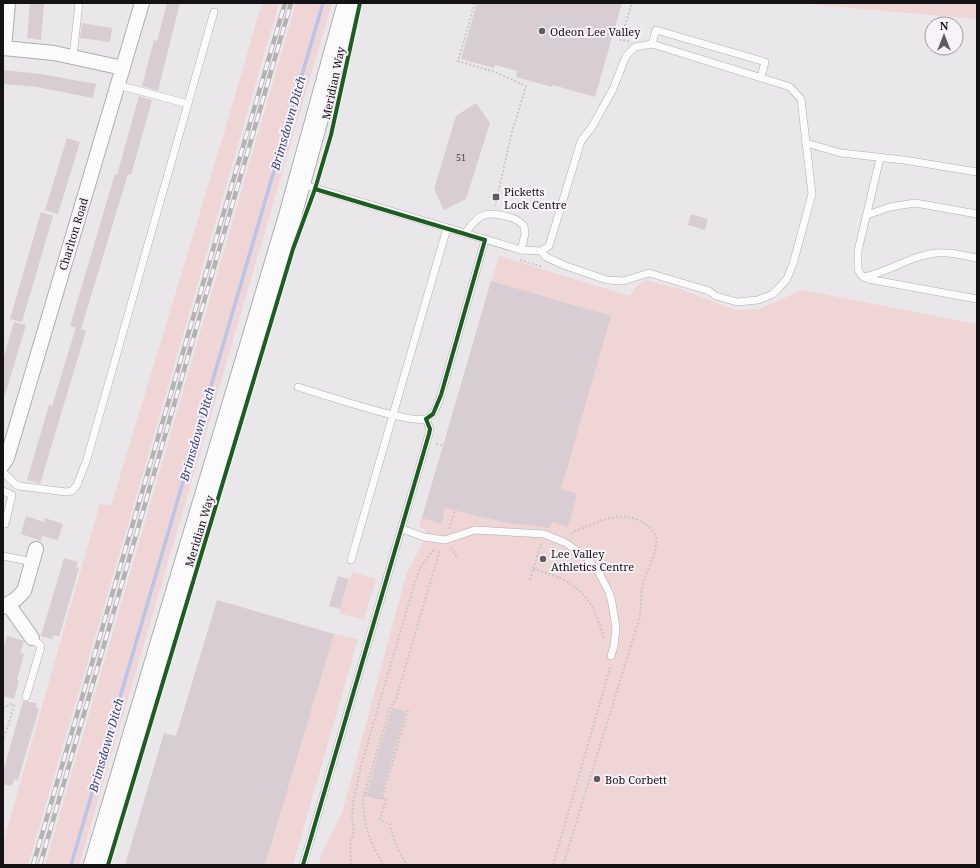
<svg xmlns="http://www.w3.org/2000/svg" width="980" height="868" viewBox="0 0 980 868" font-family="'Noto Serif',serif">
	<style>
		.green { fill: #efd5d5 }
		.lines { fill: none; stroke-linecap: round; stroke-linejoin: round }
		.stream { stroke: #b8c5e8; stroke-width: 3.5 }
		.building { fill: #d8cdd2 }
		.service-casing { stroke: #afadaf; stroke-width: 8 }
		.minor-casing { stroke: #afadaf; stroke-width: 16 }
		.primary-casing { stroke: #afadaf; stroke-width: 24 }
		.path { stroke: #c8c7c8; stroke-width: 2; stroke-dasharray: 2 2; stroke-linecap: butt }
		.service { stroke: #fcfbfc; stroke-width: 7 }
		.minor { stroke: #fcfbfc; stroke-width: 14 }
		.primary { stroke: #fcfbfc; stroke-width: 22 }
		.rail-casing { stroke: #b4b3b4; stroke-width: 4.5 }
		.rail { stroke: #f9f3f9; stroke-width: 3; stroke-dasharray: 9; stroke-linecap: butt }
		.cycleway-casing { stroke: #f9f3f9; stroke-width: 6 }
		.cycleway { stroke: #1b5e20; stroke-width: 4 }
		.poi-dot { fill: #5f5d5f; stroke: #f9f3f9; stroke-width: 1.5 }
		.labels { text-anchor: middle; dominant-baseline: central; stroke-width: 4; stroke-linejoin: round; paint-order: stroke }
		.number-label { font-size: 9px; fill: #494548 }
		.poi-label { font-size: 11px; fill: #141214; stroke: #f9f3f9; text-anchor: start }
		.street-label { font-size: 11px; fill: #141214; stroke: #f9f3f9 }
		.water-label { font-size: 12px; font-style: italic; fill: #324783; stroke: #f9f3f9 }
	</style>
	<rect width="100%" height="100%" fill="#eae7ea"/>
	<g class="green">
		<path d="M 262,3 L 279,3 L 139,487 L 28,865 L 3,865 L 3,843 L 100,503 L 111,506 L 227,123 Z"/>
		<path d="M 296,3 L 332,3 L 79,865 L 45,865 Z"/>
		<path d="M 808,3 L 977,3 L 977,19 L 818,5 Z"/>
		<path d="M 499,256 L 630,296 L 635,288 L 645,280 L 683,290 L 736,310 L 759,309 L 802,290 L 977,324 L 977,865 L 319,865 L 321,855 L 342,813 L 406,575 L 423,542 L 426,530 L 419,527 Z"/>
		<path d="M 352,572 L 376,579 L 364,620 L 339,613 Z"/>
		<path d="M 334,634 L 358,639 L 293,865 L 265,865 Z"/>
	</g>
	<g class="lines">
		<path class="stream" d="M 71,865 L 323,3"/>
	</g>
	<g class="building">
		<path d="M 30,3 L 44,3 L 41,40 L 27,38 Z"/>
		<path d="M 167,3 L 180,3 L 158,91 L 142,86 L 154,40 L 157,41 Z"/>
		<path d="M 477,3 L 622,3 L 595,97 L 553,85 L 552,87 L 516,77 L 517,71 L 495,65 L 494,68 L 461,59 Z"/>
		<path d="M 82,23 L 112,28 L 110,42 L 80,38 Z"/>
		<path d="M 3,70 L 41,74 L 96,84 L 93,98 L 37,87 L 3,84 Z"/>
		<path d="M 139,96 L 152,100 L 131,175 L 128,174 L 81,329 L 70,326 L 115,174 L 117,175 Z"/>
		<path d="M 476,103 L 490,123 L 466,199 L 444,210 L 434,189 L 456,116 Z"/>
		<path d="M 67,138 L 80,142 L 58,214 L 45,210 Z"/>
		<path d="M 41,212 L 53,216 L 22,322 L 10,319 Z"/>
		<path d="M 691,214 L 708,219 L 705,230 L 688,225 Z"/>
		<path d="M 491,281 L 611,316 L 561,489 L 577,494 L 568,527 L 552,522 L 550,528 L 503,522 L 445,508 L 442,524 L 422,518 Z"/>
		<path d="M 14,322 L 26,325 L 5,395 L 3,395 L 3,359 Z"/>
		<path d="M 76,327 L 86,331 L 40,484 L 38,483 L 27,480 L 49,405 L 52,406 Z"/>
		<path d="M 26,516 L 44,522 L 45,518 L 63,524 L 58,540 L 42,536 L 41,541 L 21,534 Z"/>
		<path d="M 64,558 L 78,562 L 76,567 L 79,568 L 59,637 L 54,635 L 52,639 L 41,636 Z"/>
		<path d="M 338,576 L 349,579 L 340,609 L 329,606 Z"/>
		<path d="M 217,600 L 334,634 L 265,865 L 125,865 L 164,733 L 176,736 Z"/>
		<path d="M 7,636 L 24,641 L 20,653 L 24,654 L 17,680 L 19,681 L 14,699 L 3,696 L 3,649 Z"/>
		<path d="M 23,701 L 37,703 L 36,708 L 39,709 L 18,780 L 14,779 L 12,786 L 3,784 L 3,772 Z"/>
		<path d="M 392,708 L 406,711 L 380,800 L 366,796 Z"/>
	</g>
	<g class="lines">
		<g class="service-casing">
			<g id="service">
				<path d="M 652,44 L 656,30 L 765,62 L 761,77"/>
				<path d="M 73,57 L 79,3"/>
				<path d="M 118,85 L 188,104"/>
				<path d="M 806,143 L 841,153 L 904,160 L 977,172"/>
				<path d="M 880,158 L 858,251 L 858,269 L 861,275 L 868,279 L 977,299"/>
				<path d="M 301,184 L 521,250 L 541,251 L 549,246 L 581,141 L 592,127 L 613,89 L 626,56 L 635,47 L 652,44 L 781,84 L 790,87 L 801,99 L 812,194 L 793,264 L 787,279 L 773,294 L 758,300 L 737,302 L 716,296 L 709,291 L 649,273 L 623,281 L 607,280 L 566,266 L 546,257 L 541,251"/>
				<path d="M 867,215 L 890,207 L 915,203 L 977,214"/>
				<path d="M 465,233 C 478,217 482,210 505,216 C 513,218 518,219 524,226 L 525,234 L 521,250"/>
				<path d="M 864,277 C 889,272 912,255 937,253 C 950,251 964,256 977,258"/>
				<path d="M 298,387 C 318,393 411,424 425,419 C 435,416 438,403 441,395 L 485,240"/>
				<path d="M 3,472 L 15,484 L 19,486 L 66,492 L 72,491 L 77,485 L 87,459 L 214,12"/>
				<path d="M 3,491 L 12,495 L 5,524"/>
				<path d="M 402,529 L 424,537 L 445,540 L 475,530 L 544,534 L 566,543 L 587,558 L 598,571 L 609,592 L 612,603 L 616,628 L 614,646 L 611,656"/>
				<path d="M 3,556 L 33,562"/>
				<path d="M 351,560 L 447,228"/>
				<path d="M 26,697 L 41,647 L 40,645 L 32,638"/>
				<path d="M 303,865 L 429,434 L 430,429 L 426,419"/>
			</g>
		</g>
		<g class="minor-casing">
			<g id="minor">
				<path d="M 3,48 L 54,53 L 123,68"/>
				<path d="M 4,48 L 8,3"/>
				<path d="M 3,464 L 7,458 L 142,3"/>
				<path d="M 8,604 L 32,638"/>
				<path d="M 3,607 L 16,599 L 24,591 L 36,549"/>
			</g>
		</g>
		<g class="primary-casing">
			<path id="primary" d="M 95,865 L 290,216 L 349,3"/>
		</g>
		<g class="path">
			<path d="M 475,3 L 458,61 L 495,72 L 526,86 L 512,132 L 495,206"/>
			<path d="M 629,41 L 620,40 L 632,3"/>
			<path d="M 520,260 L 543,267"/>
			<path d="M 436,444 L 443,446"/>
			<path d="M 449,529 L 455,510"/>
			<path d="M 451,548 L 457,557"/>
			<path d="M 533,569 C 578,581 592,595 604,639"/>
			<path d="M 530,580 L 541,543"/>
			<path d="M 3,708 L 14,703"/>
			<path d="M 408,710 L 382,798 L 386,799 L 380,820 L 390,824 C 393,839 398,853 408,865"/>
			<path d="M 3,741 L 15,703"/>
			<path d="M 365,793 L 382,798"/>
			<path d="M 351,865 L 350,844 L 354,830 L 352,818 L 353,803 L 361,766 L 414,585 L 421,566 L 435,548"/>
			<path d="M 384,865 C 370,844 361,820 364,795 L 390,708 L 396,699 L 440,549"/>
			<path d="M 553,865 L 611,665"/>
			<path d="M 563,865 L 639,620 C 642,607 640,593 644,581 C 647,569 659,549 656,537 C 655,532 650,528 647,525 C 622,506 594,524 569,534"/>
		</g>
		<use href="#service" class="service"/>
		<use href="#minor" class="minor"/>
		<use href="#primary" class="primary"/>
		<g class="rail-casing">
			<g id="rail">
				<path d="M 33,865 L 285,3"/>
				<path d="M 40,865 L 291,3"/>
			</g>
		</g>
		<use href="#rail" class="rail"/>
		<g class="cycleway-casing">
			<g id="cycleway">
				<path d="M 108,865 L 293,249 L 315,189 L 331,135 L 360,3"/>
				<path d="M 303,865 L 429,434 L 430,429 L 426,419 L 433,414 L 441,395 L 485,240 L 315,189"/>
			</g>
		</g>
		<use href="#cycleway" class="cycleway"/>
	</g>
	<g class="poi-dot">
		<circle cx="542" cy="31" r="4"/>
		<rect x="492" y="193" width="8" height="8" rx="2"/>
		<circle cx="543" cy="559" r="4"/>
		<circle cx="597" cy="779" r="4"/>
	</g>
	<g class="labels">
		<g class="number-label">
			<text x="461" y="157">51</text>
		</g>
		<g class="poi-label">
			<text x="550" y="31">Odeon Lee Valley</text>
			<text x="504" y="191">Picketts<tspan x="504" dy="13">Lock Centre</tspan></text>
			<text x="551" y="553">Lee Valley<tspan x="551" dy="13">Athletics Centre</tspan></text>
			<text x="605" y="779">Bob Corbett</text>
		</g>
		<g class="street-label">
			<text transform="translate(333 83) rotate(-78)">Meridian Way</text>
			<text transform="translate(73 234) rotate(-73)">Charlton Road</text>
			<text transform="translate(199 531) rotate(-73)">Meridian Way</text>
		</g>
		<g class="water-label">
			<text transform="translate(288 123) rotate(-74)">Brimsdown Ditch</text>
			<text transform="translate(197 434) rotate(-74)">Brimsdown Ditch</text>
			<text transform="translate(106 745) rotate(-74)">Brimsdown Ditch</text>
		</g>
	</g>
	<rect width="980" height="868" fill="none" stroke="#141214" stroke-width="8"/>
	<g transform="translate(944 36)"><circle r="19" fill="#f9f3f9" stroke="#9d999d"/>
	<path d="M0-3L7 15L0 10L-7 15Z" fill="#5f5d5f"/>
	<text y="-6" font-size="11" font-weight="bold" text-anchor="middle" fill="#141214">N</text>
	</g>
</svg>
